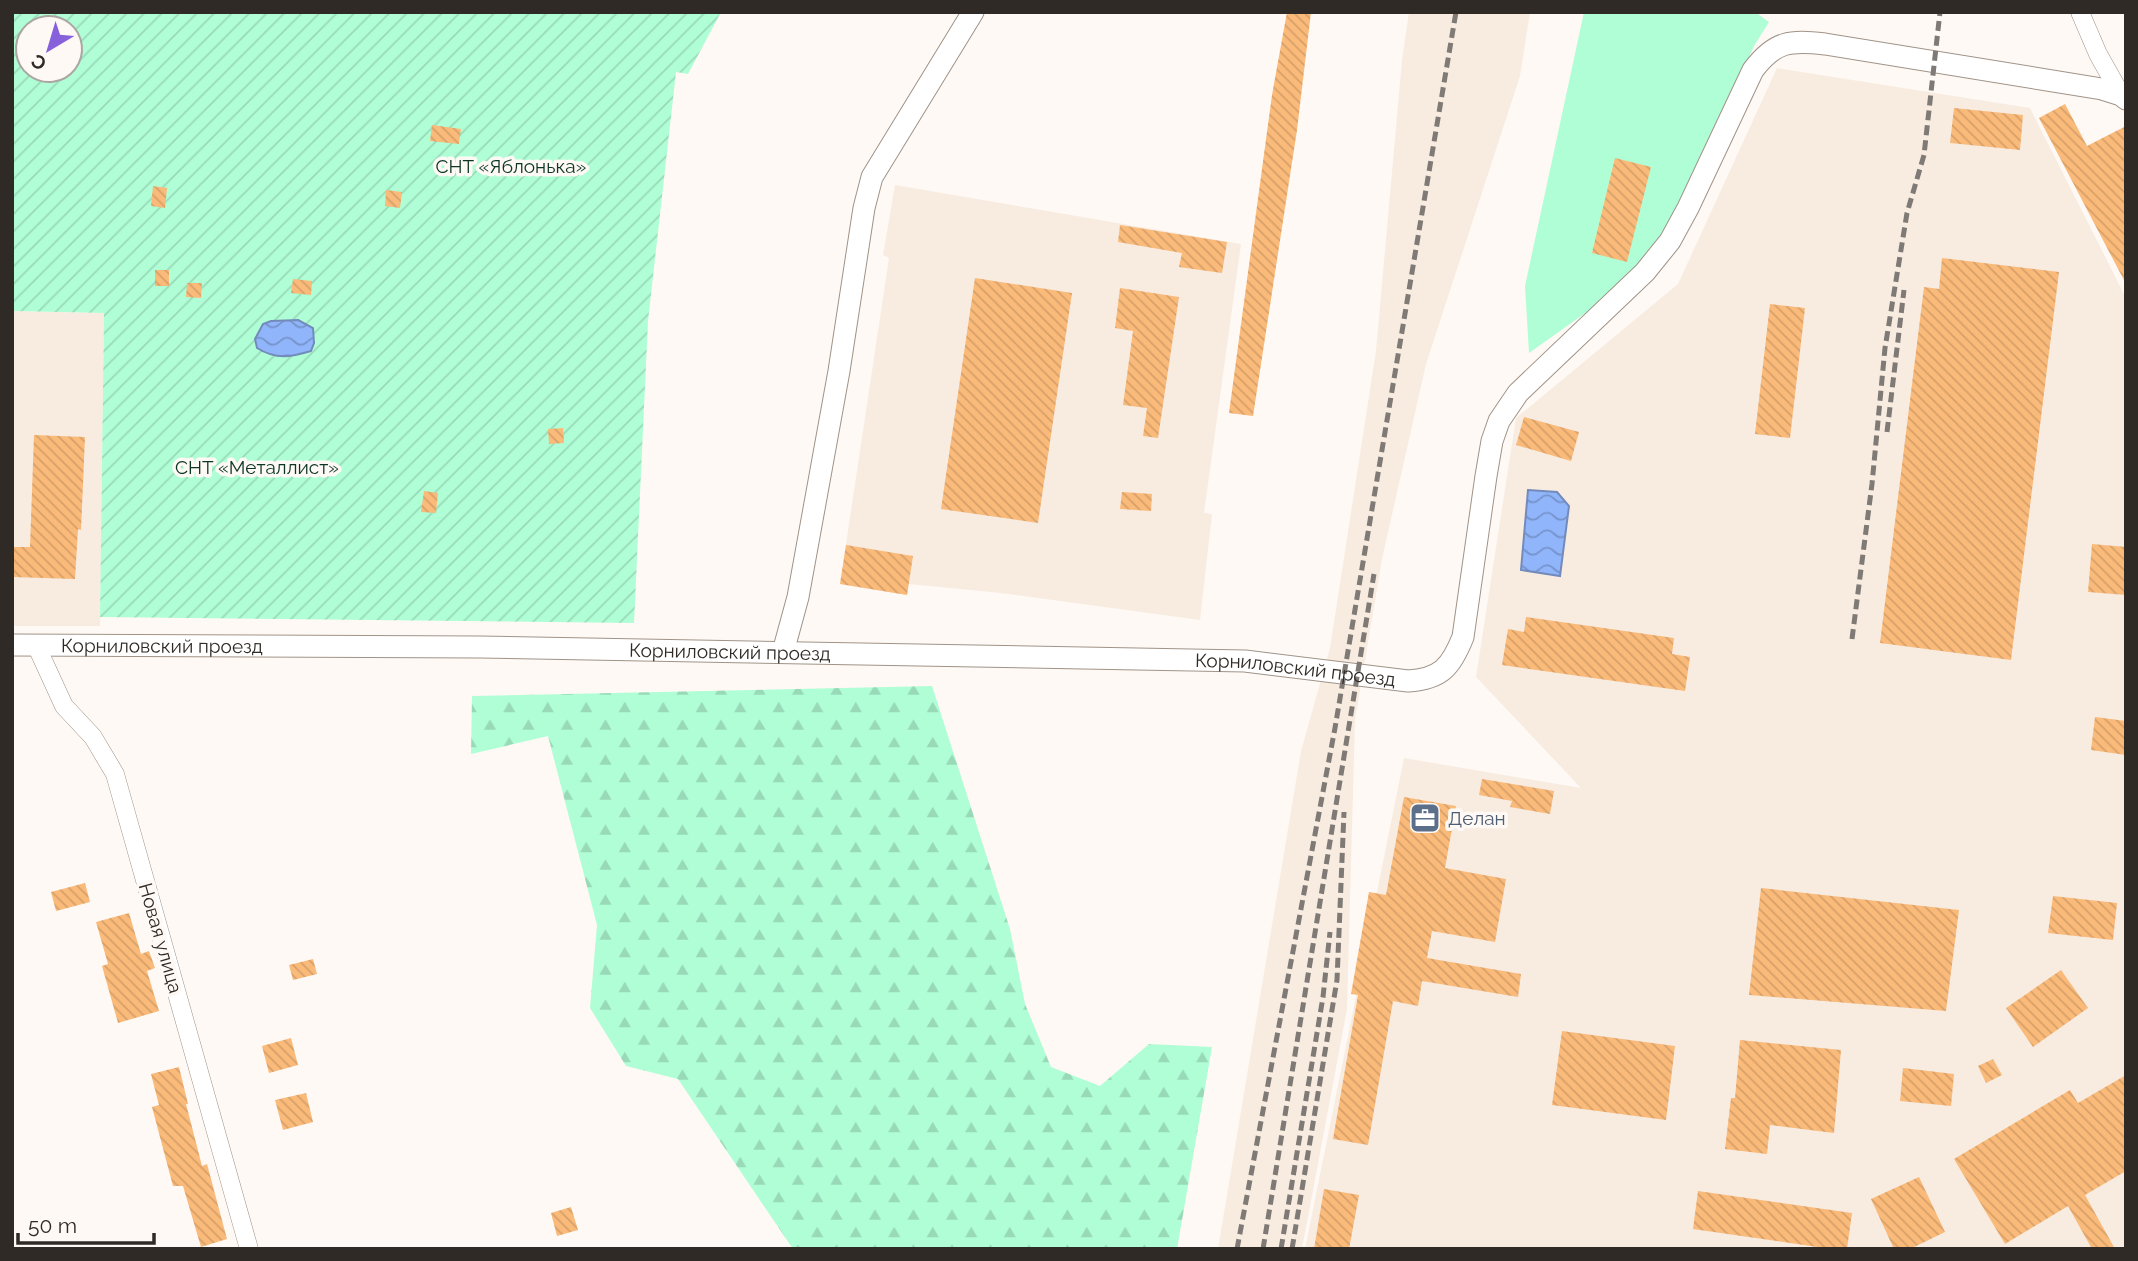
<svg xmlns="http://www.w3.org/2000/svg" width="2138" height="1261" viewBox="0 0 2138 1261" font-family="Raleway,sans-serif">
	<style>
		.built { fill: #f8ece1 }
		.grass { fill: #b0fed6 }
		.forest { fill: url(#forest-firs) }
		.garden { fill: url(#garden-furrows); fill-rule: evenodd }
		.water { fill: url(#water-waves); stroke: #738bbb; stroke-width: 2 }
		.building { fill: url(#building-back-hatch) }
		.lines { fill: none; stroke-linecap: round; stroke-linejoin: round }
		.minor-casing { stroke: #a09388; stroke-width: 19 }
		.tertiary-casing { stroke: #a09388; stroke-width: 23 }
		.minor { stroke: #fff; stroke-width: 18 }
		.tertiary { stroke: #fff; stroke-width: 21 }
		.rail { stroke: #7f7a75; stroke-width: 5; stroke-dasharray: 10 5; stroke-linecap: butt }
		.labels { text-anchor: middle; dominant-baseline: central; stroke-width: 7; stroke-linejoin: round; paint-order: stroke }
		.park-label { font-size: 19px; fill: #0c3624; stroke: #fef9f4 }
		.street-label { font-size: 19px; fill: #2f2a25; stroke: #fef9f4 }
		.service-label { font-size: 19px; fill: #4e5e75; stroke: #fef9f4; text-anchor: start }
	</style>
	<defs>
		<pattern id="forest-firs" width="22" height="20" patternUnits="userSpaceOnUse" patternTransform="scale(1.75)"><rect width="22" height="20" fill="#b0fed6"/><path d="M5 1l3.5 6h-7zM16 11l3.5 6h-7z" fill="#98dab8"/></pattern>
		<pattern id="garden-furrows" width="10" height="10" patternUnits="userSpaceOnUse" patternTransform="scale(1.75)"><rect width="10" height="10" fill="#b0fed6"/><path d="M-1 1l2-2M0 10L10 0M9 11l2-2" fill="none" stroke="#98dab8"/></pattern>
		<pattern id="water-waves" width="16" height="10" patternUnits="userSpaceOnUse" patternTransform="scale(1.75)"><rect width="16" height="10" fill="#90b5fb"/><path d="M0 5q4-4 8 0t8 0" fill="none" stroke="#7693cb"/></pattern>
		<pattern id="building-back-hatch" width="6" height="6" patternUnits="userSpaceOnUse" patternTransform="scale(1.75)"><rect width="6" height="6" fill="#faba7a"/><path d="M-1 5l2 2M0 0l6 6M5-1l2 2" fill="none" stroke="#d7a069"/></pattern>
	</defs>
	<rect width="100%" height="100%" fill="#fef9f4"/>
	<g class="built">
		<path d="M 1409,12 L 1530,12 L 1520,76 L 1426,364 L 1382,559 L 1355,720 L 1347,1009 L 1302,1249 L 1218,1249 L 1301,751 L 1330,648 L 1376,351 L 1402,60 Z"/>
		<path d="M 1777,68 L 2030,108 L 2126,298 L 2126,1249 L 1305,1249 L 1404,758 L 1581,788 L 1476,677 L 1516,418 L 1678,284 Z"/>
		<path d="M 895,185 L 1241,244 L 1204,513 L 1212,514 L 1200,620 L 1001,593 L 909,584 L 907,595 L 840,584 L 889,258 L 883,255 Z"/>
		<path d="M 12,311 L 104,313 L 100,626 L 12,626 Z"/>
	</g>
	<path class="grass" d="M 1584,12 L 1755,12 L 1769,22 L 1754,46 L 1662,240 L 1615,292 L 1529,353 L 1525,286 Z"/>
	<path class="forest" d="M 932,686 L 1010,929 L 1025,1004 L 1051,1067 L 1100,1086 L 1149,1044 L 1212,1047 L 1177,1249 L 793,1249 L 678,1079 L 626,1066 L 590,1008 L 597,925 L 548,736 L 471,754 L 472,696 Z"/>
	<path class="garden" d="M 12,12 L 721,12 L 688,74 L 676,72 L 648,321 L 634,623 L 100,617 L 104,313 L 12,311 ZM 28,28 L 70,28 L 70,70 L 28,70 Z"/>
	<g class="water">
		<path d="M 298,320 L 313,328 L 314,343 L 311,351 C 291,357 276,360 257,348 L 255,339 L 263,324 L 271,321 Z"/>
		<path d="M 1528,490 L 1557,492 L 1569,506 L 1560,576 L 1521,570 Z"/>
	</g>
	<g class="building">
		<path d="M 1287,12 L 1311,12 L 1297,130 L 1253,416 L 1229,413 L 1272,95 Z"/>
		<path d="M 2065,104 L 2087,146 L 2126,126 L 2126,284 L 2039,118 Z"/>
		<path d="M 1954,108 L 2023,115 L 2020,150 L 1950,143 Z"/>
		<path d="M 432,125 L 461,129 L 459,144 L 430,141 Z"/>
		<path d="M 1615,158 L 1651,167 L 1627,262 L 1592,253 Z"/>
		<path d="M 153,186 L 167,188 L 165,208 L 151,206 Z"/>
		<path d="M 386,190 L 402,192 L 400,208 L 385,206 Z"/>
		<path d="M 1120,225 L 1227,242 L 1222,273 L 1179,267 L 1182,253 L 1118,242 Z"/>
		<path d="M 1942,258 L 2059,272 L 2011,660 L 1880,643 L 1924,287 L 1939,289 Z"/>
		<rect x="155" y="270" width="14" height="16"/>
		<path d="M 975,278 L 1072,293 L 1038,523 L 941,509 Z"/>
		<path d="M 293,279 L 312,281 L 311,295 L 291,293 Z"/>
		<path d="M 187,283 L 202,283 L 201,298 L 186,297 Z"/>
		<path d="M 1120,288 L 1179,297 L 1158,438 L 1143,436 L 1147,408 L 1123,405 L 1133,331 L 1115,328 Z"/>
		<path d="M 1770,304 L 1805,308 L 1790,438 L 1755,434 Z"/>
		<path d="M 1524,417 L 1579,432 L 1571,461 L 1516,445 Z"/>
		<path d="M 563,428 L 564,443 L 549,444 L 548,429 Z"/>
		<path d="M 34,435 L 85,437 L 81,530 L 78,529 L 75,579 L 12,577 L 12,547 L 30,547 Z"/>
		<path d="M 424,491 L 438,493 L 436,513 L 421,512 Z"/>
		<path d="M 1122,492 L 1152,494 L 1151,511 L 1120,509 Z"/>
		<path d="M 2092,544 L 2126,547 L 2126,595 L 2088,592 Z"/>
		<path d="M 846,545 L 913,556 L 907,595 L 840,584 Z"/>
		<path d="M 1526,617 L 1674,638 L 1672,654 L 1690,657 L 1685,691 L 1502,665 L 1508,629 L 1524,632 Z"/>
		<path d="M 2095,717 L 2126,721 L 2126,755 L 2091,750 Z"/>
		<path d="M 1482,779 L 1554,791 L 1550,814 L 1510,807 L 1512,801 L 1479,795 Z"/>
		<path d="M 1404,797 L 1456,806 L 1445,868 L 1506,879 L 1495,942 L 1432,931 L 1427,958 L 1521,974 L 1518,997 L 1422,981 L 1418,1006 L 1393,1001 L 1368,1145 L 1333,1139 L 1358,995 L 1351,994 L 1369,892 L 1386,895 Z"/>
		<path d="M 85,883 L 90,902 L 56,911 L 51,892 Z"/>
		<path d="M 1761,888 L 1959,910 L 1946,1011 L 1749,995 Z"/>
		<path d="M 2053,896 L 2117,903 L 2113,940 L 2048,933 Z"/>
		<path d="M 129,913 L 141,954 L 149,951 L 155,968 L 147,971 L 159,1011 L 118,1023 L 102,966 L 108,964 L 96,922 Z"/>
		<path d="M 313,959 L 317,974 L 293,980 L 289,965 Z"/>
		<path d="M 2061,970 L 2088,1008 L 2033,1047 L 2006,1008 Z"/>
		<path d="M 1562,1031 L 1675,1046 L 1666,1120 L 1552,1105 Z"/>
		<path d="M 291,1038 L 298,1065 L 269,1073 L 262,1046 Z"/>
		<path d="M 1740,1040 L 1841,1050 L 1834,1133 L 1770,1125 L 1767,1154 L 1725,1149 L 1731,1098 L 1735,1098 Z"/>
		<path d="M 1993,1059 L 2002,1075 L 1986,1083 L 1978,1066 Z"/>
		<path d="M 179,1067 L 188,1104 L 186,1104 L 202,1166 L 207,1164 L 227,1239 L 201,1247 L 183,1186 L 173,1186 L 152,1107 L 159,1105 L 151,1074 Z"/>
		<path d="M 1903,1068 L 1954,1074 L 1951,1106 L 1900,1101 Z"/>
		<path d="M 2126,1075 L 2126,1171 L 2085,1195 L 2115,1249 L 2092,1249 L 2068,1206 L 2005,1244 L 1954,1159 L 2070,1090 L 2078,1103 Z"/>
		<path d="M 306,1093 L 313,1122 L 283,1130 L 275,1100 Z"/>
		<path d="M 1919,1177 L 1945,1232 L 1910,1249 L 1894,1249 L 1871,1199 Z"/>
		<path d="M 1324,1189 L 1359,1195 L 1349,1249 L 1314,1249 Z"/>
		<path d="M 1698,1191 L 1852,1213 L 1847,1249 L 1831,1249 L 1693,1229 Z"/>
		<path d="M 571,1207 L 578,1230 L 557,1236 L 551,1213 Z"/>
	</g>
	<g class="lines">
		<g class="minor-casing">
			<g id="minor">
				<path d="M 2080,12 L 2098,54 L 2121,95 L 2126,93"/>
				<path d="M 36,645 L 64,706 L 93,737 L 115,774 L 249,1249"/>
			</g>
		</g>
		<g class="tertiary-casing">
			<g id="tertiary">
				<path id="s1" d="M 12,645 L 480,647 L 1245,661 L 1408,681 C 1441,679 1451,667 1463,637 L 1486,476 L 1492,441 L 1499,421 L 1518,393 L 1645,272 L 1670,241 L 1688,208 L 1753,70 C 1775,41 1790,40 1825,44 L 2102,89 L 2121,95 L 2126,99"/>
				<path d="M 783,652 L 798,597 L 839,371 L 864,208 L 872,177 L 973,12"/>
			</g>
		</g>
		<use href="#minor" class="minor"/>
		<use href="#tertiary" class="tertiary"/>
		<g class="rail">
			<path d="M 1887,432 L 1904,290"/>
			<path d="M 1852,639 L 1872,484 L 1885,348 L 1907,213 L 1924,155 L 1940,12"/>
			<path d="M 1237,1249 L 1335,728 L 1456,12"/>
			<path d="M 1263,1249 L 1374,574"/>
			<path d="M 1281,1249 L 1323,997 L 1330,932"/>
			<path d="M 1292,1249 L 1337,980 L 1344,812"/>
		</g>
	</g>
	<defs>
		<g id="office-square" transform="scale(1.575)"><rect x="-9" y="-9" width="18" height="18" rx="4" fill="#5c6f8a" stroke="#fef9f4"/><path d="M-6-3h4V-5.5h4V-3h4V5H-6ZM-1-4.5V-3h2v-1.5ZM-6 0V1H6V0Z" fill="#fff"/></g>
	</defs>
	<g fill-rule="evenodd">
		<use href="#office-square" x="1425" y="818"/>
	</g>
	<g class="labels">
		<g class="park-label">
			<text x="511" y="166">СНТ «Яблонька»</text>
			<text x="257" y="467">СНТ «Металлист»</text>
		</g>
		<g class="street-label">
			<text stroke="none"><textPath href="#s1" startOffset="150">Корниловский проезд</textPath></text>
			<text stroke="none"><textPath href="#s1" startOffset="718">Корниловский проезд</textPath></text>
			<text stroke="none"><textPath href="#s1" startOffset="1284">Корниловский проезд</textPath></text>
			<text transform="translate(161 938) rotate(74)">Новая улица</text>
		</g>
		<g class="service-label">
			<text x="1448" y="818">Делан</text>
		</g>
	</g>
	<rect width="2138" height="1261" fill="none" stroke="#2f2a25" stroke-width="28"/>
	<g transform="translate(49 49) rotate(218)"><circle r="33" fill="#fef9f4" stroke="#aba6a1" stroke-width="2"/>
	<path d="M0-5L12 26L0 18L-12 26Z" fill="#8761db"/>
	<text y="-10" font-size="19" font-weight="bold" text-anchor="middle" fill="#2f2a25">С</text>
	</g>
	<path d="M18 1233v10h136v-10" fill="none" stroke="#2f2a25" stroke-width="3.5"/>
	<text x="28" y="1233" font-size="21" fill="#2f2a25" stroke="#fef9f4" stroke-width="5" paint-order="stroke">50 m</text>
</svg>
